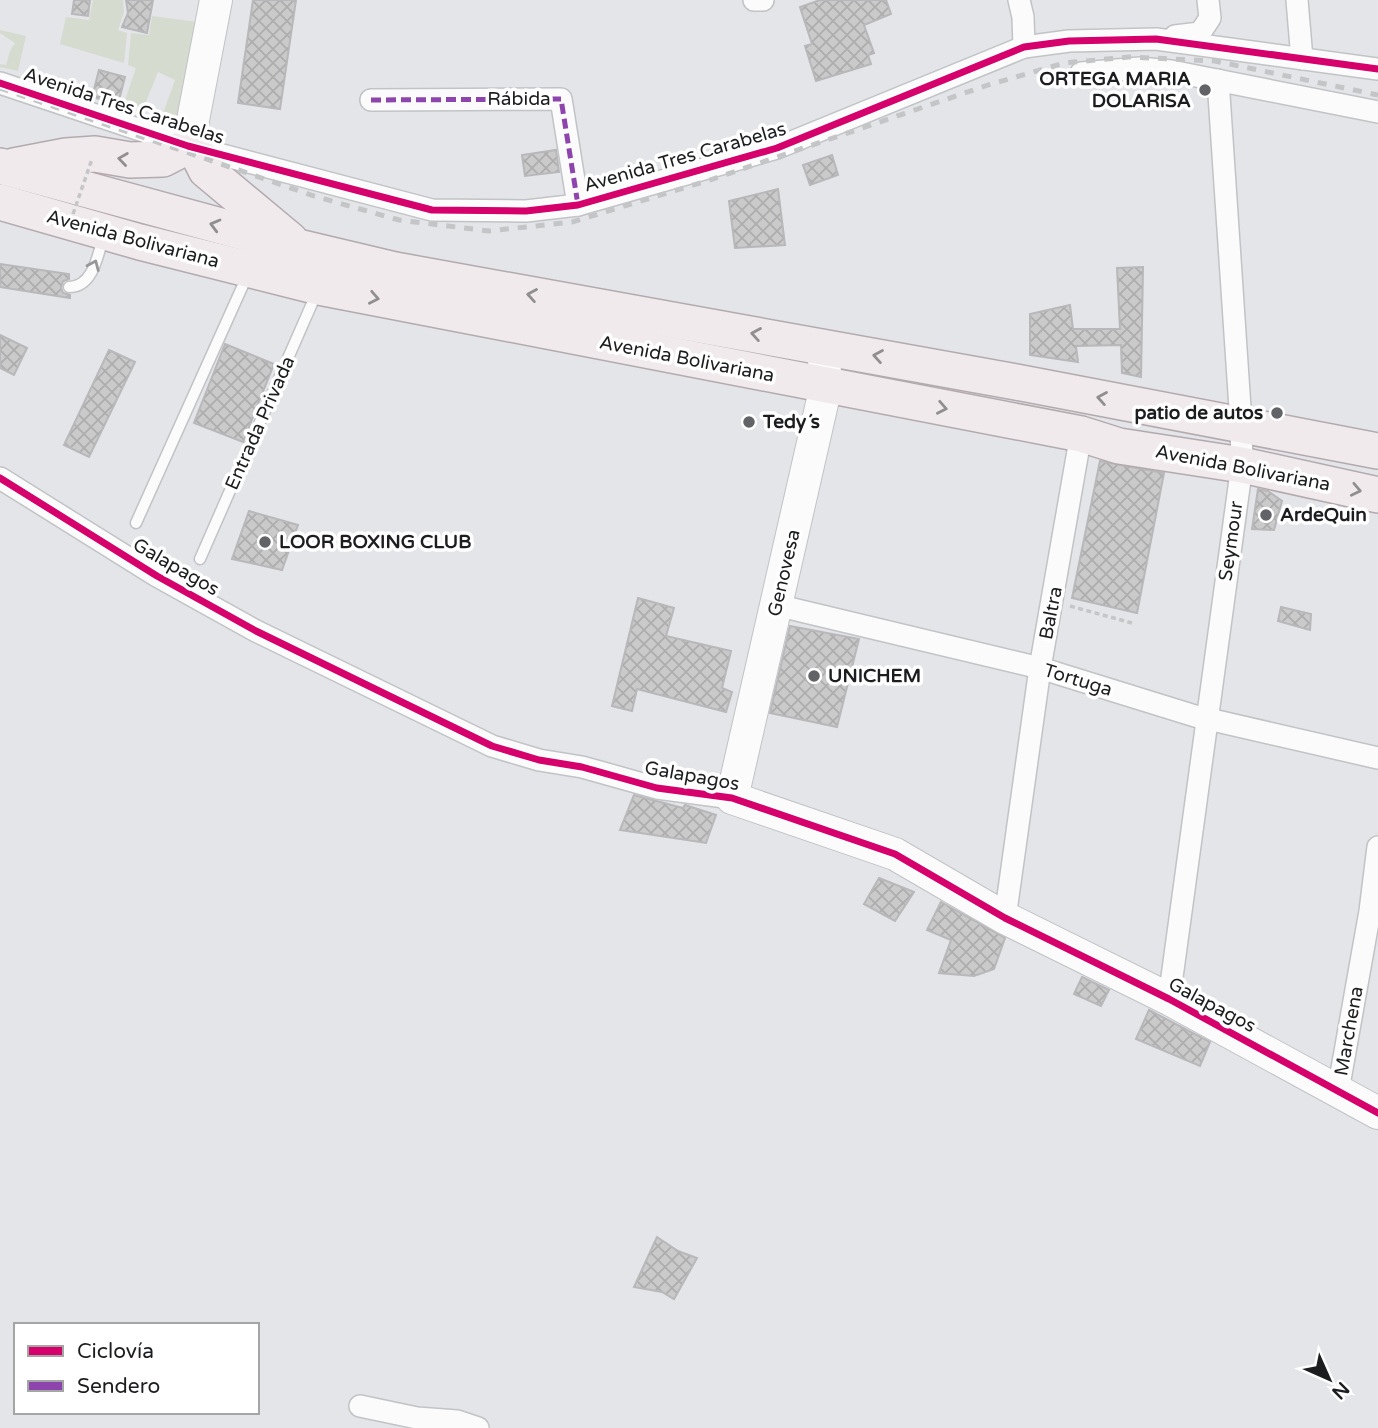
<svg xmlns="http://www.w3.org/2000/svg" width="1378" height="1428" viewBox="0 0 1378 1428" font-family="'Varela Round',sans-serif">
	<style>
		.grass { fill: #d6dbd0 }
		.building { fill: url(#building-cross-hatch); stroke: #b8b7b9; stroke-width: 2 }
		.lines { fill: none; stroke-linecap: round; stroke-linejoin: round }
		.lane-casing { stroke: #c1c3c5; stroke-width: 13 }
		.street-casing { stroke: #c1c3c5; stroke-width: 24 }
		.secondary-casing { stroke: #c1c3c5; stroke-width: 34 }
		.primary-casing { stroke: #b3aaae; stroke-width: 38 }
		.path { stroke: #c5c6c8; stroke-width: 3.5; stroke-dasharray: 5 3.5; stroke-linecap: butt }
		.lane { stroke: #fbfbfc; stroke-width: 10 }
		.street { stroke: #fbfbfc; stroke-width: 21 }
		.secondary { stroke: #fbfbfc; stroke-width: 32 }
		.primary { stroke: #f0eaec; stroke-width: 35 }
		.rail { stroke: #c4c5c6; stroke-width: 5; stroke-dasharray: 9 9; stroke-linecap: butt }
		.path-bridge { stroke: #c5c6c8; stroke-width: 3.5; stroke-dasharray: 5 3.5; stroke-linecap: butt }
		.quiet { stroke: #8e44ad; stroke-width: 5; stroke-dasharray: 10 5; stroke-linecap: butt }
		.cycleway-casing { stroke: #fff; stroke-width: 11 }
		.cycleway { stroke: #d6006c; stroke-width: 7 }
		.oneway { stroke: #918e90 }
		.oneway2 { stroke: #979799 }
		.poi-dot { fill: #626366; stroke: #fff; stroke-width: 2.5 }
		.labels { text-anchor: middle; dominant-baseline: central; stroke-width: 7; stroke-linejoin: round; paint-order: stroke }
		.poi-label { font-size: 19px; font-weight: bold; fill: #1c1d1f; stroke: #fff; text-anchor: start }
		.street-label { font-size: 19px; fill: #1c1d1f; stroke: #fff }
	</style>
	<defs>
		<pattern id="building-cross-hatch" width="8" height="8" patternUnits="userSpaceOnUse" patternTransform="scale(1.75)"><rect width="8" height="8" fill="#cacacb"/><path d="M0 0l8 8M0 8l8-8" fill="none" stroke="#adadae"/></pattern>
	</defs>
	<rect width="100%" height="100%" fill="#e3e5e9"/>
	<g class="grass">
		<path d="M 93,0 L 123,0 L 124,12 L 118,30 L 127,33 L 124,63 L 60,44 L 66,17 L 89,20 Z"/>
		<path d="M 152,16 L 198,22 L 180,125 L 161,119 L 175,80 L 158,72 L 141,114 L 122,109 L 136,68 L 128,65 L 131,33 L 149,35 Z"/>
		<path d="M 0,30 L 26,36 L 18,71 L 0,67 L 0,64 L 6,65 L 10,51 L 15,43 L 0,33 Z"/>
	</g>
	<g class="building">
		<path d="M 74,0 L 90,0 L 88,16 L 72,14 Z"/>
		<path d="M 126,0 L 153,0 L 147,33 L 122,27 L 128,13 Z"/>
		<path d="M 253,0 L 296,0 L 280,109 L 238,103 Z"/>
		<path d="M 820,0 L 886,0 L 891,14 L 864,25 L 874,53 L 868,55 L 871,64 L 816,81 L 805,46 L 812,44 L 800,7 Z"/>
		<path d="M 99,70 L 125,77 L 118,104 L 92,97 Z"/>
		<path d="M 556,150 L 559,172 L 525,176 L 522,155 Z"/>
		<path d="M 832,155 L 838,175 L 810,185 L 803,165 Z"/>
		<path d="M 778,189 L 785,245 L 735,248 L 729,201 Z"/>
		<path d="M 0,264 L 69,274 L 69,279 L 63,281 L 61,288 L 63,293 L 70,295 L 70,298 L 0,287 Z"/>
		<path d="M 1143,267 L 1141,377 L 1122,373 L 1121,345 L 1076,346 L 1078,362 L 1030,355 L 1030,314 L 1070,305 L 1073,329 L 1120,329 L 1117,268 Z"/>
		<path d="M 0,335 L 27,348 L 14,375 L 0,368 Z"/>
		<path d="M 225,344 L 274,364 L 243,442 L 194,423 Z"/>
		<path d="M 109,350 L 135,362 L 89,457 L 64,445 Z"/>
		<path d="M 1100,461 L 1164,473 L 1137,613 L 1072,598 Z"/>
		<path d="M 1258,489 L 1268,491 L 1282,501 L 1274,530 L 1252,529 Z"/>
		<path d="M 249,511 L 298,525 L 282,570 L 232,559 Z"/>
		<path d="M 638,598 L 674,608 L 666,636 L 731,651 L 722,688 L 732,692 L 726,712 L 637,689 L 632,711 L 612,706 Z"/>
		<path d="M 1281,607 L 1311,614 L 1310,630 L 1278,621 Z"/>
		<path d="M 790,626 L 859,639 L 837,727 L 770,713 Z"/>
		<path d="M 634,795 L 683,808 L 685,805 L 716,815 L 706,843 L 620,830 Z"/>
		<path d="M 879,878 L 914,892 L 895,921 L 864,904 Z"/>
		<path d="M 941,902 L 1005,938 L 994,969 L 974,976 L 939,973 L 951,940 L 927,930 Z"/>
		<path d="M 1082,977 L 1109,990 L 1101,1006 L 1074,994 Z"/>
		<path d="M 1149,1010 L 1210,1042 L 1200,1066 L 1136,1039 Z"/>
		<path d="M 657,1237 L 678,1251 L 697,1258 L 674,1299 L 662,1292 L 634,1287 Z"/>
	</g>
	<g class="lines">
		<g class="lane-casing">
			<g id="lane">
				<path d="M 69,287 C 94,287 98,253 104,235"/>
				<path d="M 136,523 L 248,274"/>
				<path d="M 200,559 L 317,292"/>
			</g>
		</g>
		<g class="street-casing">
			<g id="street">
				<path d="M 754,0 L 763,0"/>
				<path d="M 1019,0 L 1023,17 L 1024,47"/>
				<path d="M 1297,0 L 1302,59"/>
				<path d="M 1175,36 L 1200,33 L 1210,18 L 1208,0"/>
				<path d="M 1081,73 L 1140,68 L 1171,71 L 1378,112"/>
				<path d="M 0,83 L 188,146 L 432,210 L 526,211 L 578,205 L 777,148 L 1024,47 L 1069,41 L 1156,39 L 1378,69"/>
				<path d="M 371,100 L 561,99 L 578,205"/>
				<path d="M 0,478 L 157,576 L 256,631 L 492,746 L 539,760 L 582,767 L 657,788 L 732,798"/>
				<path d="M 776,605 L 1040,668 L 1195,716 L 1378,758"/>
				<path d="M 1005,918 L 1040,668 L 1081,434"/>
				<path d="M 1169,999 L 1242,465 L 1241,423 L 1218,80"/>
				<path d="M 1338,1091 L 1370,911 L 1378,847"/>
				<path d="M 360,1406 L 417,1418 L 457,1421 L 478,1428"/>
			</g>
		</g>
		<g class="secondary-casing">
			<g id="secondary">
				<path d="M 188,146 L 216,0"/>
				<path d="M 823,346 L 826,386 L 732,798 L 895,854 L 1005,918 L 1169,999 L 1378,1113"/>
			</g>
		</g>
		<g class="primary-casing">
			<g id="primary">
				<path d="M 0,166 L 298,247 L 395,270 L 1016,382 L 1378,451"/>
				<path d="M 14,166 L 66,156 L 95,154 L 130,160 L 163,159 L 188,146 L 199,156 L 206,170 L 290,240"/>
				<path d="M 0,202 L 140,242 L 319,287 L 1081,434 L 1119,446 L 1242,465 L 1378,495"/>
			</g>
		</g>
		<path class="path" d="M 1070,606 L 1132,623"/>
		<use href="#lane" class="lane"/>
		<use href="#street" class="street"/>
		<use href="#secondary" class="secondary"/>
		<use href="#primary" class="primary"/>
		<path class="rail" d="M 0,88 L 314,196 L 399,220 L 489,231 L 572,222 L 710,180 L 988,85 L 1064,63 L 1129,57 L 1215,61 L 1378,95"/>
		<path class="path-bridge" d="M 73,214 L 92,159"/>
		<path class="quiet" d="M 371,100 L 561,99 L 578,205"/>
		<g class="cycleway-casing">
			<g id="cycleway">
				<path d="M 0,83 L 188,146 L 432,210 L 526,211 L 578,205 L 777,148 L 1024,47 L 1069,41 L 1156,39 L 1378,69"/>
				<path d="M 0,478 L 157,576 L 256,631 L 492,746 L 539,760 L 582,767 L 657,788 L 732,798 L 895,854 L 1005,918 L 1169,999 L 1378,1113"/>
			</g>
		</g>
		<use href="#cycleway" class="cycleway"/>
	</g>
	<defs><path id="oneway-chevron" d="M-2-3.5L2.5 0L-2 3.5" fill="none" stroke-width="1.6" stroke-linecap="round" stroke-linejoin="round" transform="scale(1.75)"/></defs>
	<g class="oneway">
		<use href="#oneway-chevron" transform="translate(123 159) rotate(-172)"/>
		<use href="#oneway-chevron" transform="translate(215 225) rotate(-165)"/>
		<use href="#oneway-chevron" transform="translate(532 295) rotate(-170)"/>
		<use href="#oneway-chevron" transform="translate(374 298) rotate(11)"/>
		<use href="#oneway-chevron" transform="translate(756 334) rotate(-170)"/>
		<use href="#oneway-chevron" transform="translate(878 356) rotate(-170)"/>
		<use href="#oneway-chevron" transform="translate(1102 398) rotate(-170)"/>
		<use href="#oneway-chevron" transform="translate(942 408) rotate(11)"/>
		<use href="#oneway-chevron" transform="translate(1356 490) rotate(12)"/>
	</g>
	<use class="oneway2" href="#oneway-chevron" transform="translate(94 265) rotate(-67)"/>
	<g class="poi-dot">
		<circle cx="1205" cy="90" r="7"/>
		<circle cx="1277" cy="413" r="7"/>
		<circle cx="749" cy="422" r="7"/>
		<circle cx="1266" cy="515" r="7"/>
		<circle cx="265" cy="542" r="7"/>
		<circle cx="814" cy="676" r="7"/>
	</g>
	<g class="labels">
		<g class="poi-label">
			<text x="1191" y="79" text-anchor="end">ORTEGA MARIA<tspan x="1191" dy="22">DOLARISA</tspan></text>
			<text x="1263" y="413" text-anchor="end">patio de autos</text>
			<text x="763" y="422">Tedy´s</text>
			<text x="1280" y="515">ArdeQuin</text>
			<text x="279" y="542">LOOR BOXING CLUB</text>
			<text x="828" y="676">UNICHEM</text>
		</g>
		<g class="street-label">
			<text x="519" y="99">Rábida</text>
			<text transform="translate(124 106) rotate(18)">Avenida Tres Carabelas</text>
			<text transform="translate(685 157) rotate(-16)">Avenida Tres Carabelas</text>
			<text transform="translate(133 239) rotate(15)">Avenida Bolivariana</text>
			<text transform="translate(687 359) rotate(11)">Avenida Bolivariana</text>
			<text transform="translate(260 423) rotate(-66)">Entrada Privada</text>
			<text transform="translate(1243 468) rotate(11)">Avenida Bolivariana</text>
			<text transform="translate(1231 541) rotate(-82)">Seymour</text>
			<text transform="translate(176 567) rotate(30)">Galapagos</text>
			<text transform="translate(784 573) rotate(-77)">Genovesa</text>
			<text transform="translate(1051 613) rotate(-79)">Baltra</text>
			<text transform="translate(1078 680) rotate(17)">Tortuga</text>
			<text transform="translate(692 776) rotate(10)">Galapagos</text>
			<text transform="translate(1212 1005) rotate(28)">Galapagos</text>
			<text transform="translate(1349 1031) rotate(-80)">Marchena</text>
		</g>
	</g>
	<rect x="14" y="1323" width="245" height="91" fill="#ffffff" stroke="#a4a5a5" stroke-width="2"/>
	<rect x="28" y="1346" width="35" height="10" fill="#d6006c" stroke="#a4a5a5" stroke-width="2"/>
	<text x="77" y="1358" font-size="21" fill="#1c1d1f">Ciclovía</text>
	<rect x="28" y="1381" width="35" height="10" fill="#8e44ad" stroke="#a4a5a5" stroke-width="2"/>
	<text x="77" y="1393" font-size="21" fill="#1c1d1f">Sendero</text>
	<g transform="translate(1329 1379) rotate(135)" stroke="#ffffff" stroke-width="5" paint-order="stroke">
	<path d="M0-5L12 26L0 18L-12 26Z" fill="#1c1d1f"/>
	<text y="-10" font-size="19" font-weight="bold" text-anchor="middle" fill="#1c1d1f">N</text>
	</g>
</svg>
